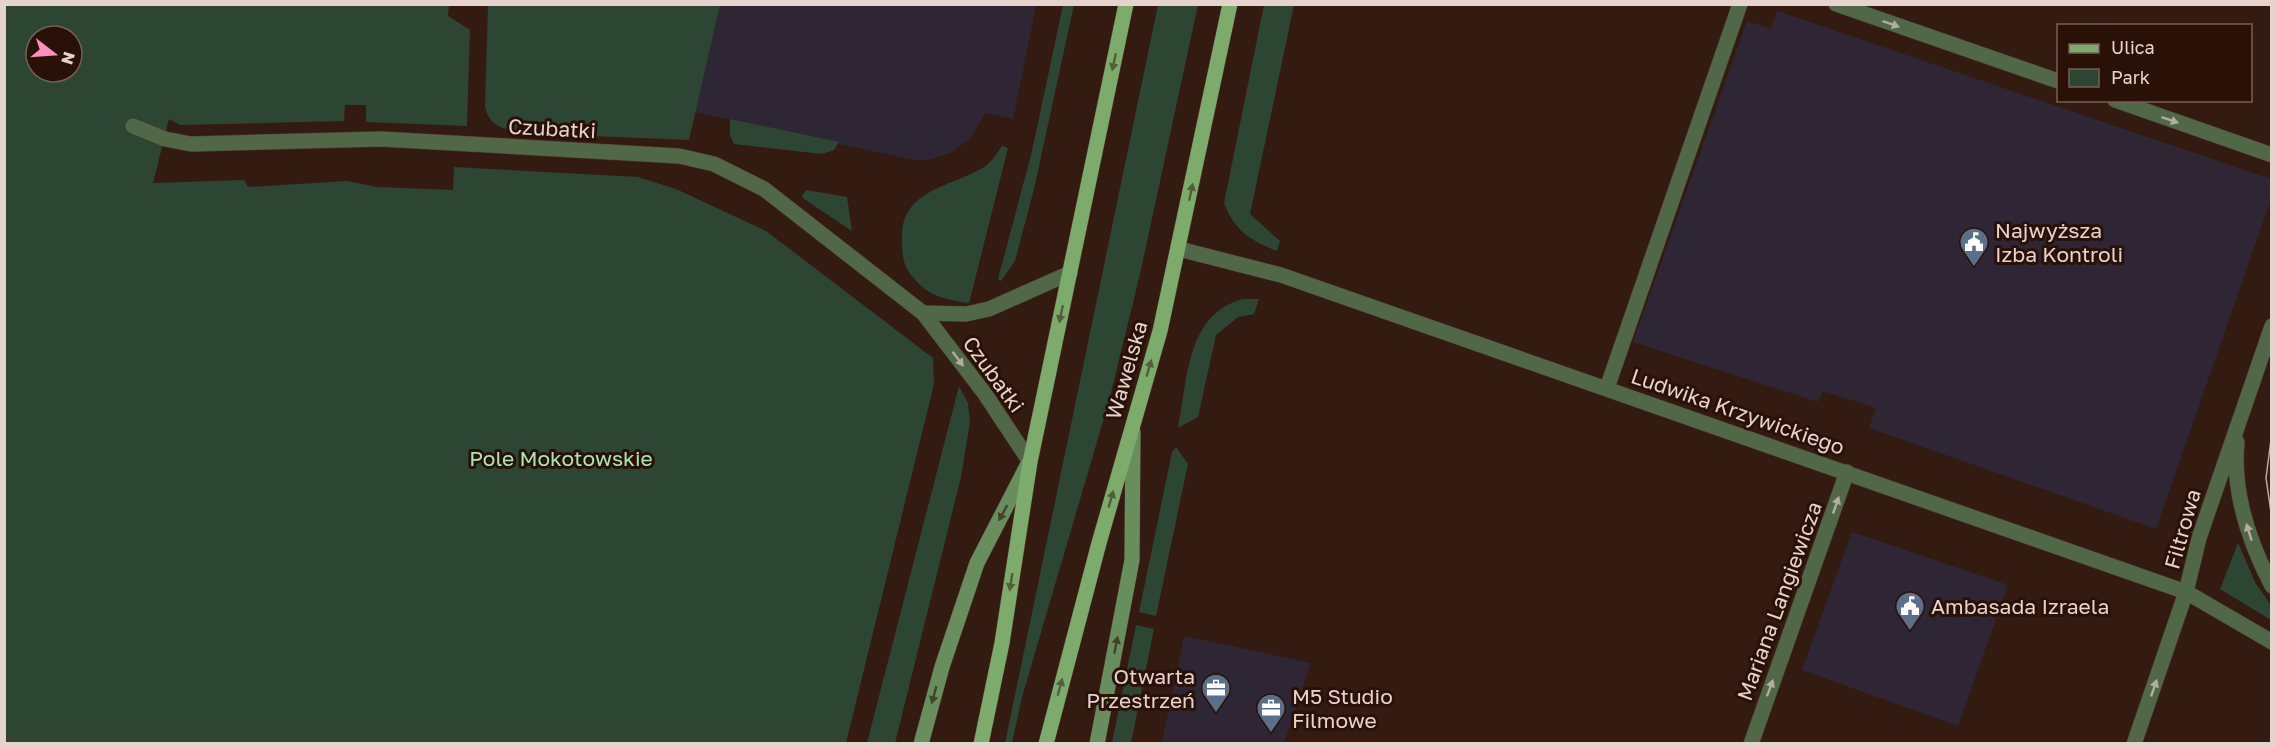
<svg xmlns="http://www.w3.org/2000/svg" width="2276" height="748" viewBox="0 0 2276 748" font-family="'Golos Text',sans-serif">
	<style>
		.commercial { fill: #2e2635 }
		.green { fill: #2d4533; fill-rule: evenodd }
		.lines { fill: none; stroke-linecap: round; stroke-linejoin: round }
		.minor-casing { stroke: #50382f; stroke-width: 16 }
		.tertiary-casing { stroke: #50382f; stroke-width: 16 }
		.secondary-casing { stroke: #50382f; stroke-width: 16 }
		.primary-casing { stroke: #50382f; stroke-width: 16 }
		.minor { stroke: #506748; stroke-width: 15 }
		.tertiary { stroke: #506748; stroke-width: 15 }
		.secondary { stroke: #698e5d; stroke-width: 15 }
		.primary { stroke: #7cab6c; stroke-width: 15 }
		.tram { stroke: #bca8a1; stroke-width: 1.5 }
		.oneway { fill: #b2ad9e }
		.oneway2 { fill: #535e3a }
		.oneway3 { fill: #43432a }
		.labels { text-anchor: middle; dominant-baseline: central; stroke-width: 6; stroke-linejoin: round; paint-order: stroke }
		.street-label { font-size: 21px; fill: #e6d3cd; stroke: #2a1108 }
		.poi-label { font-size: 21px; fill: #e6d3cd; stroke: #2a1108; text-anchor: start }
		.park-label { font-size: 21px; fill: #a7e6b6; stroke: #2a1108 }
	</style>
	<rect width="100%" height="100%" fill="#341b11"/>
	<g class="commercial">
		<path d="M 720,5 L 1036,5 L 1013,119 L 985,113 L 971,138 L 951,153 L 927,160 L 913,160 L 695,112 Z"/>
		<path d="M 1777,11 L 2271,179 L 2271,199 L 2156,529 L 1869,428 L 1876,408 L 1823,391 L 1818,402 L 1633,342 L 1747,21 L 1771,29 Z"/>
		<path d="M 1852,532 L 2008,585 L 1958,726 L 1802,670 Z"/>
		<path d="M 1184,636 L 1311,663 L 1284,743 L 1162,743 Z"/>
	</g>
	<g class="green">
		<path d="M 4,5 L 449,5 L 448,16 L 470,30 L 467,126 L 366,122 L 366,105 L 345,105 L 344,121 L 180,125 L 169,119 L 153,183 L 244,180 L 248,187 L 347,181 L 377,187 L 453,190 L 454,167 L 638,177 L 676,189 L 766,231 L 933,358 L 934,384 L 846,743 L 5,743 ZM 36,36 L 72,36 L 72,72 L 36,72 Z"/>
		<path d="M 488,5 L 720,5 L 689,140 L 518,133 C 501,127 489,126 485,106 Z"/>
		<path d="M 1063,5 L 1074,5 L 1034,189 L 1015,261 L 1001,281 L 998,279 L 1032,151 Z"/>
		<path d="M 1158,5 L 1198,5 L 1140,274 L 1109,401 L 1022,697 L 1012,743 L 1005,743 Z"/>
		<path d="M 1264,5 L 1294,5 L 1250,214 L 1280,241 L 1277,251 C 1251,241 1234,230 1224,203 Z"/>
		<path d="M 730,119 L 839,142 L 834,150 L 822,154 L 734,144 L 730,135 Z"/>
		<path d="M 1002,146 L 1008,148 L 969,303 C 940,299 923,294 907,269 C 902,260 902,248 902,237 C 902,189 952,187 984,167 C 991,163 997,153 1002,146 Z"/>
		<path d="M 806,190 L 847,197 L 852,231 L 804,199 L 802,196 Z"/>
		<path d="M 1243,299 L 1259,299 L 1254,314 L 1238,317 L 1216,335 L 1198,417 L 1178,428 C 1188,379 1186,314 1243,299 Z"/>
		<path d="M 959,386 L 968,403 L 970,422 L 961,477 L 895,743 L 867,743 Z"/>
		<path d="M 1176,447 L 1188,464 L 1156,616 L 1139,612 L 1172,452 Z"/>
		<path d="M 2238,543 L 2256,584 L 2271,605 L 2271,620 L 2220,589 Z"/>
		<path d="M 1136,625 L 1154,629 L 1131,743 L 1112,743 Z"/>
	</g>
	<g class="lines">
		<g class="minor-casing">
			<g id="minor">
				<path d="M 1836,4 L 2058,81"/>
				<path d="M 2115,100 L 2272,155"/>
				<path d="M 133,126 L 165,139 L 191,144 L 381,139 L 679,156 L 714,164 L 764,189 L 923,313 L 985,394 L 1030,462"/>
				<path d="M 923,313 L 966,314 L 989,309 L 1070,273"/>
				<path d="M 1607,388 L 1740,4"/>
				<path d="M 1751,744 L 1847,472"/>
				<path d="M 2134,744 L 2186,592"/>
			</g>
		</g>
		<g class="tertiary-casing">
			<g id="tertiary">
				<path d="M 1179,249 L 1281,275 L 2186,592 L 2272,642"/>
				<path d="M 2237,442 C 2232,492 2249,542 2272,586"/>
				<path d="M 2186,592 L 2199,538 L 2272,326"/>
			</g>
		</g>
		<g class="secondary-casing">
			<g id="secondary">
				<path d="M 921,744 L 942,667 L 977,563 L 1028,464"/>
				<path d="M 1097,744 L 1132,560 L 1133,432"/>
			</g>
		</g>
		<g class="primary-casing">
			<g id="primary">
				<path d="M 981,744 L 1002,643 L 1030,462 L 1126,4"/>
				<path d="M 1046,744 L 1099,543 L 1160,331 L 1230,4"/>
			</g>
		</g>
		<use href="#minor" class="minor"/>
		<use href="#tertiary" class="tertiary"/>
		<use href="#secondary" class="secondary"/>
		<use href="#primary" class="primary"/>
		<path class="tram" d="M 2272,432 L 2266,478 L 2272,519"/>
	</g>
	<defs><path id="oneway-solid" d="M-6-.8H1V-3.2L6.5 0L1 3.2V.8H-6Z" transform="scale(1.5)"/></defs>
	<g class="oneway">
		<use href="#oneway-solid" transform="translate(1891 24) rotate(19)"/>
		<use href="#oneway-solid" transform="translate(2170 120) rotate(19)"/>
		<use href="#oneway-solid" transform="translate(958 359) rotate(53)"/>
		<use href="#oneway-solid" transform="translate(1836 505) rotate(-71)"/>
		<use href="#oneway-solid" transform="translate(2249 532) rotate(-107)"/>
		<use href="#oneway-solid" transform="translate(1770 688) rotate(-70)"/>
		<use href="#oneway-solid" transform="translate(2154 688) rotate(-71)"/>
	</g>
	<g class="oneway2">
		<use href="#oneway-solid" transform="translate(1114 62) rotate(102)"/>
		<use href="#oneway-solid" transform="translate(1191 192) rotate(-78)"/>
		<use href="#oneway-solid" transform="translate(1061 314) rotate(102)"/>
		<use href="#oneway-solid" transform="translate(1149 368) rotate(-74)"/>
		<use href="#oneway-solid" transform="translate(1111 499) rotate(-74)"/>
		<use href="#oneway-solid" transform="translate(1011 582) rotate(99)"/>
		<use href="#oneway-solid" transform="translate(1060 687) rotate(-75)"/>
	</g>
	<g class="oneway3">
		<use href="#oneway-solid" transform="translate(1003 513) rotate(118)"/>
		<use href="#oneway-solid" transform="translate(1116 645) rotate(-79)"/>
		<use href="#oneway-solid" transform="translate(934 695) rotate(105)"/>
	</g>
	<defs>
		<g id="civic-pin" transform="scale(1.5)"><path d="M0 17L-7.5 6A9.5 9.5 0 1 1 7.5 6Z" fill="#5c6f8a" stroke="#2a1108"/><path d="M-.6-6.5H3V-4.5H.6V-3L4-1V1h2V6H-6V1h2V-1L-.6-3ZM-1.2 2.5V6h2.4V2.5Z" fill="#fff"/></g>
		<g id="office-pin" transform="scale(1.5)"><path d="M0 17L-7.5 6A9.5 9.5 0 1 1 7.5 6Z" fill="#5c6f8a" stroke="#2a1108"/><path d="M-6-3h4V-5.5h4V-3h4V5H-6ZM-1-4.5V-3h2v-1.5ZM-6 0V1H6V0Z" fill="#fff"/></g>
	</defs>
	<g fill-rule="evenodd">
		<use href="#civic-pin" x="1974" y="242"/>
		<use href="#civic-pin" x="1910" y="606"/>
		<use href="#office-pin" x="1216" y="688"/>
		<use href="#office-pin" x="1271" y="708"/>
	</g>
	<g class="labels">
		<g class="street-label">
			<text transform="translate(552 128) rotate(3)">Czubatki</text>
			<text transform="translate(1126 370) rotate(-74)">Wawelska</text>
			<text transform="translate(994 374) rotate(54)">Czubatki</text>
			<text transform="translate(1738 411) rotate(19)">Ludwika Krzywickiego</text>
			<text transform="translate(2182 529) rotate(-74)">Filtrowa</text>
			<text transform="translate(1779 601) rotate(-70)">Mariana Langiewicza</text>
		</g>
		<g class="poi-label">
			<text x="1995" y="230">Najwyższa<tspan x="1995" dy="24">Izba Kontroli</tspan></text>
			<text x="1931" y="606">Ambasada Izraela</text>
			<text x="1195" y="676" text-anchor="end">Otwarta<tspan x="1195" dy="24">Przestrzeń</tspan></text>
			<text x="1292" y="696">M5 Studio<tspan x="1292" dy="24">Filmowe</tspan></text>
		</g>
		<g class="park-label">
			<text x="561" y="458">Pole Mokotowskie</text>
		</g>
	</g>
	<rect width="2276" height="748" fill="none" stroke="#e6d3cd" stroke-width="12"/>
	<rect x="2057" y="24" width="195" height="78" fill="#2a1108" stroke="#755f57" stroke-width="1.5"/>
	<rect x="2069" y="44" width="30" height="9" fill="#7cab6c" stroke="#755f57" stroke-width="1.5"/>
	<text x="2111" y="54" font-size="18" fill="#e6d3cd">Ulica</text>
	<rect x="2069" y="69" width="30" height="18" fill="#2d4533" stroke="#755f57" stroke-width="1.5"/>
	<text x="2111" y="84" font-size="18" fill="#e6d3cd">Park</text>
	<g transform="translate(54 54) rotate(107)"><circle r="28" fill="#2a1108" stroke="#755f57" stroke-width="1.5"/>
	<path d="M0-4.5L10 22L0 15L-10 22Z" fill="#fe8ebc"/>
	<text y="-9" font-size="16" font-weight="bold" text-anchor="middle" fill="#e6d3cd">N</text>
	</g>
</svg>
